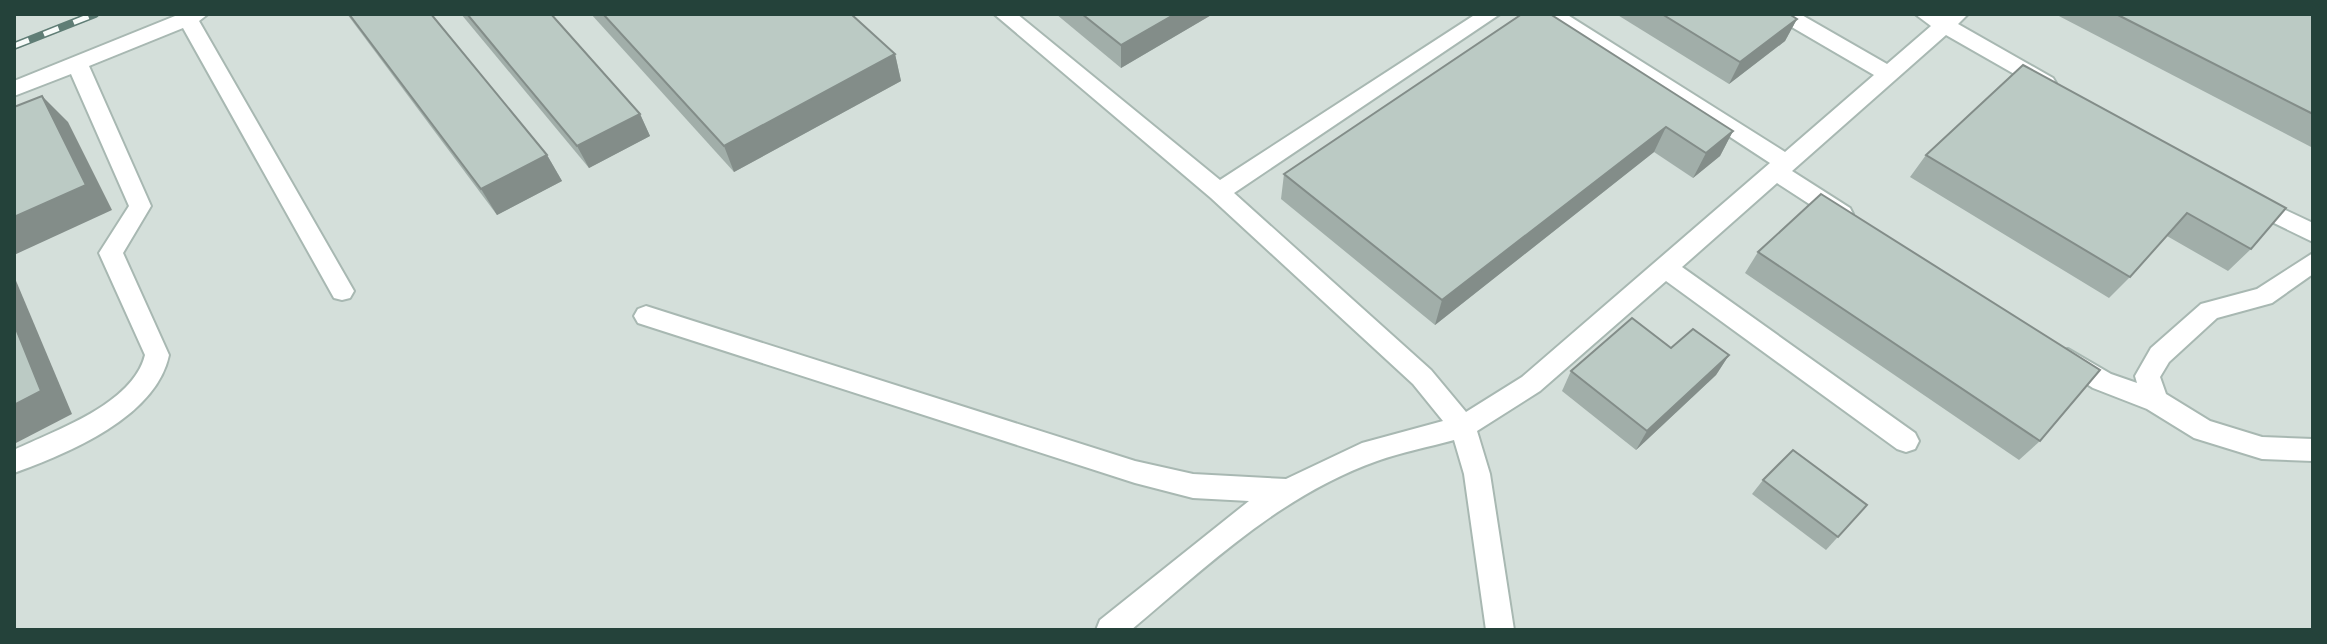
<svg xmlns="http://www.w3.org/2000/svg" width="2327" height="644" viewBox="0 0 2327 644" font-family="Inter,sans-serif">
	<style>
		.built { fill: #d4dfda }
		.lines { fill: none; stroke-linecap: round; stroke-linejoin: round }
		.minor-casing { stroke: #a8b8b2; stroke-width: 4 }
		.minor { fill: #fff; fill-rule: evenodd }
		.rail-casing { stroke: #5f7d75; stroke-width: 8 }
		.rail { stroke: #f7fbf9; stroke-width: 5; stroke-dasharray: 16; stroke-linecap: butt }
		.wall { fill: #a1aea9 }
		.shaded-wall { fill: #838d89 }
		.building { fill: #bbcac4; stroke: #838d89; stroke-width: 2 }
	</style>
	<rect width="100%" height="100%" fill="#e6efeb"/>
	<rect class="built" x="14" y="14" width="2299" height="616"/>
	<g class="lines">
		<g class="minor-casing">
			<g id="minor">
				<path d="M 180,14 L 208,14 L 199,21 L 354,291 L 350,298 L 342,300 L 334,298 L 183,28 L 89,66 L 151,206 L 123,253 L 169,355 C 156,417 69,453 14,473 L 14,450 C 56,430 133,404 145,355 L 99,253 L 129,206 L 71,74 L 14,96 L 14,81 Z"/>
				<path d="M 994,14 L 1017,14 L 1220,180 L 1476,14 L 1500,14 L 1234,193 L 1431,370 L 1466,412 L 1522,377 L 1770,163 L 1542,14 L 1566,14 L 1785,152 L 1874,75 L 1778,19 L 1775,14 L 1800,14 L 1887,64 L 1931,26 L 1915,14 L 1968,14 L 1958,24 L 2053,78 L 2056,83 L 2053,88 L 2039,88 L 1946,35 L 1792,171 L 1850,208 L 1853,214 L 1850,220 L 1842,223 L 1834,220 L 1777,183 L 1682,267 L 1915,433 L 1919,441 L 1915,449 L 1906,452 L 1897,449 L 1666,281 L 1540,391 L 1477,431 L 1490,474 L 1514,630 L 1486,630 L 1464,474 L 1454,440 C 1429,447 1402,452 1377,461 C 1281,495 1207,566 1131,630 L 1096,630 L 1100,620 L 1249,501 L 1193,498 L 1135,483 L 638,323 L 634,316 L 638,309 L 646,306 L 1135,461 L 1193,474 L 1286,479 L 1362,443 L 1443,421 L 1413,384 L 1211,198 Z"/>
				<path d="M 2251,194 L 2313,223 L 2313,242 L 2243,208 L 2240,202 L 2243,196 Z"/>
				<path d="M 2313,253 L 2313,274 L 2272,303 L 2217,318 L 2169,362 L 2160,377 L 2166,394 L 2210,421 L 2262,437 L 2313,439 L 2313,461 L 2262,459 L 2194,438 L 2147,409 L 2093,388 L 2059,366 L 2056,359 L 2059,352 L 2068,349 L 2111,374 L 2137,383 L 2135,376 L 2151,348 L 2201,304 L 2257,289 Z"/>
			</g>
		</g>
		<use href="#minor" class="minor"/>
		<g class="rail-casing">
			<path id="rail" d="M 14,46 L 95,14"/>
		</g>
		<use href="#rail" class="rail"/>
	</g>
	<g class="wall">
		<path d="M 347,14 L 431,14 L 547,155 L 562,181 L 497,215 Z"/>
		<path d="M 461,14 L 551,14 L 640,114 L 650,136 L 589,168 Z"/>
		<path d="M 591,14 L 851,14 L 895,54 L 901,81 L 734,172 Z"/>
		<path d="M 1056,14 L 1213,14 L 1121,68 Z"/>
		<path d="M 1522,14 L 1733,131 L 1720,156 L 1693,178 L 1654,152 L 1435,325 L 1281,199 L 1284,174 Z"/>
		<path d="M 1616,14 L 1789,14 L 1797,19 L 1785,41 L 1729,84 Z"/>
		<path d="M 2055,14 L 2313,14 L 2313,148 Z"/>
		<path d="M 2023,65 L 2251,249 L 2228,271 L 2167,236 L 2130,277 L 2109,298 L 1910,177 L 1926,155 Z"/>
		<path d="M 1758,252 L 2040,441 L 2019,460 L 1745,273 Z"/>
		<path d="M 1671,348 L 1729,355 L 1716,375 L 1636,450 L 1562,391 L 1571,371 Z"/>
		<path d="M 1763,480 L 1867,505 L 1826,550 L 1752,494 Z"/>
	</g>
	<g class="shaded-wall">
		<path d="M 1175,14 L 1213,14 L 1121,68 L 1121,45 Z"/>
		<path d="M 1797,19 L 1785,41 L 1729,84 L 1740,62 Z"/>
		<path d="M 895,54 L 901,81 L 734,172 L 724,146 Z"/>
		<path d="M 42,96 L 68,122 L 112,210 L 14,255 L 14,217 Z"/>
		<path d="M 640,114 L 650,136 L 589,168 L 577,146 Z"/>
		<path d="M 1666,127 L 1654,152 L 1435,325 L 1442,300 Z"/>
		<path d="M 1733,131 L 1720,156 L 1693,178 L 1706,153 Z"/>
		<path d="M 547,155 L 562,181 L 497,215 L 481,189 Z"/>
		<path d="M 14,276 L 72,414 L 14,444 Z"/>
		<path d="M 1729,355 L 1716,375 L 1636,450 L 1647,431 Z"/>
	</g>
	<g class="building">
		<path d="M 349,14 L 431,14 L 547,155 L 481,189 Z"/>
		<path d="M 467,14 L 551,14 L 640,114 L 577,146 Z"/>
		<path d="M 603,14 L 851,14 L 895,54 L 724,146 Z"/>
		<path d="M 1082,14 L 1175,14 L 1121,45 Z"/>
		<path d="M 1522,14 L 1550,14 L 1733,131 L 1706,153 L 1666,127 L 1442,300 L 1284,174 Z"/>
		<path d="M 1662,14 L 1789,14 L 1797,19 L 1740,62 Z"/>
		<path d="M 2116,14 L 2313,14 L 2313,114 Z"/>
		<path d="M 2023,65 L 2286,208 L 2251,249 L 2187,213 L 2130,277 L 1926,155 Z"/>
		<path d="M 42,96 L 86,185 L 14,217 L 14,107 Z"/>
		<path d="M 1821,194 L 2100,370 L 2040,441 L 1758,252 Z"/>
		<path d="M 1632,318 L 1671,348 L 1693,329 L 1729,355 L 1647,431 L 1571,371 Z"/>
		<path d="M 14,324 L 41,391 L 14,405 Z"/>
		<path d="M 1793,450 L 1867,505 L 1838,537 L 1763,480 Z"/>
	</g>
	<rect width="2327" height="644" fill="none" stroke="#24423a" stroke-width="32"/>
</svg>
